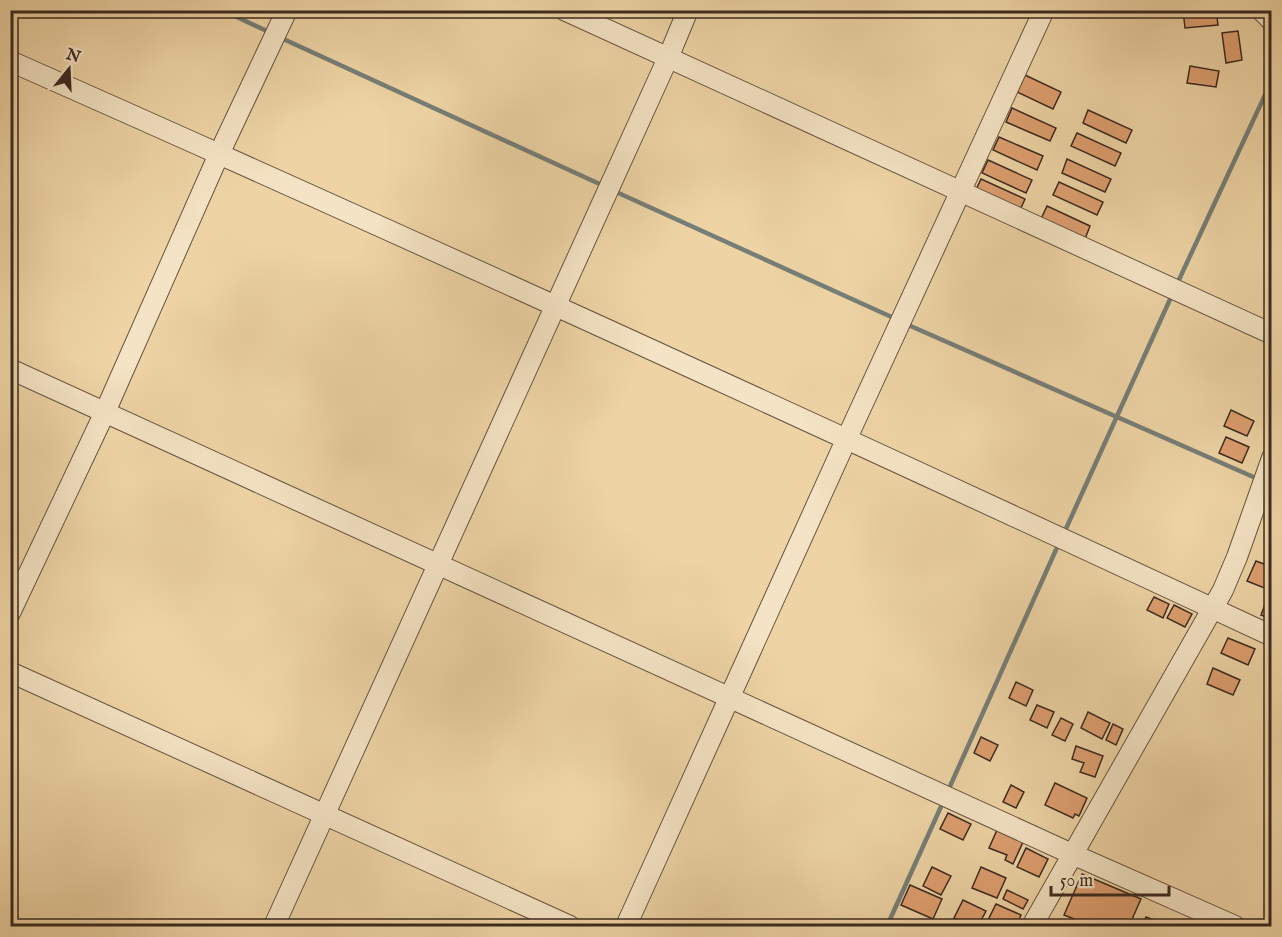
<svg xmlns="http://www.w3.org/2000/svg" width="1282" height="937" viewBox="0 0 1282 937" font-family="'IM FELL English',serif">
	<style>
		.lines { fill: none; stroke-linecap: round; stroke-linejoin: round }
		.stream { stroke: #767e77; stroke-width: 4.5 }
		.building { fill: #de9f70; stroke: #3c2a1f; stroke-width: 1.5 }
		.minor-casing { stroke: #685440; stroke-width: 22 }
		.minor { stroke: #f4e3c4; stroke-width: 20 }
	</style>
	<rect width="100%" height="100%" fill="#eed4a5"/>
	<filter id="stains"><feTurbulence type="fractalNoise" baseFrequency=".00333" numOctaves="4"/><feColorMatrix values="0 0 0 0 .2 0 0 0 0 .09 0 0 0 0 .02 0 0 0 .5 -.17"/></filter>
	<radialGradient id="worn" r=".72"><stop offset=".6" stop-color="#630" stop-opacity="0"/><stop offset="1" stop-color="#630" stop-opacity=".3"/></radialGradient>
	<g class="lines">
		<g class="stream">
			<path d="M 222,10 L 271,33"/>
			<path d="M 279,37 L 604,186"/>
			<path d="M 614,191 L 896,319"/>
			<path d="M 1177,284 L 1272,80"/>
			<path d="M 906,324 L 1258,479"/>
			<path d="M 1064,533 L 1172,295"/>
			<path d="M 947,793 L 1059,543"/>
			<path d="M 887,926 L 944,800"/>
		</g>
	</g>
	<g class="building">
		<path d="M 1183,10 L 1216,10 L 1218,25 L 1185,28 Z"/>
		<path d="M 1238,31 L 1242,60 L 1226,63 L 1222,33 Z"/>
		<path d="M 1190,66 L 1219,71 L 1216,87 L 1187,83 Z"/>
		<path d="M 1025,75 L 1061,92 L 1053,109 L 1017,92 Z"/>
		<path d="M 1012,108 L 1056,128 L 1050,141 L 1006,122 Z"/>
		<path d="M 1088,110 L 1132,130 L 1126,143 L 1083,123 Z"/>
		<path d="M 1077,133 L 1121,153 L 1115,166 L 1071,146 Z"/>
		<path d="M 999,137 L 1043,156 L 1037,170 L 993,150 Z"/>
		<path d="M 1067,159 L 1111,179 L 1105,192 L 1062,173 Z"/>
		<path d="M 988,160 L 1032,180 L 1026,193 L 982,173 Z"/>
		<path d="M 981,179 L 1025,199 L 1019,212 L 975,192 Z"/>
		<path d="M 1059,182 L 1103,202 L 1097,215 L 1053,195 Z"/>
		<path d="M 1047,206 L 1090,226 L 1085,239 L 1041,219 Z"/>
		<path d="M 1231,410 L 1254,421 L 1247,436 L 1224,426 Z"/>
		<path d="M 1226,437 L 1249,447 L 1242,463 L 1219,453 Z"/>
		<path d="M 1256,561 L 1272,567 L 1272,591 L 1247,581 Z"/>
		<path d="M 1154,597 L 1169,604 L 1163,618 L 1147,610 Z"/>
		<path d="M 1266,602 L 1272,604 L 1272,619 L 1261,615 Z"/>
		<path d="M 1174,605 L 1192,614 L 1185,627 L 1167,618 Z"/>
		<path d="M 1228,638 L 1255,649 L 1248,665 L 1221,653 Z"/>
		<path d="M 1213,668 L 1240,680 L 1233,695 L 1207,684 Z"/>
		<path d="M 1016,682 L 1033,690 L 1026,706 L 1009,698 Z"/>
		<path d="M 1037,705 L 1054,712 L 1047,728 L 1030,720 Z"/>
		<path d="M 1088,712 L 1110,723 L 1102,739 L 1081,728 Z"/>
		<path d="M 1061,718 L 1073,724 L 1065,741 L 1052,735 Z"/>
		<path d="M 1113,724 L 1123,729 L 1116,745 L 1106,740 Z"/>
		<path d="M 981,737 L 998,745 L 990,761 L 974,753 Z"/>
		<path d="M 1076,746 L 1103,756 L 1095,777 L 1080,772 L 1084,763 L 1072,759 Z"/>
		<path d="M 1055,783 L 1087,798 L 1079,816 L 1075,814 L 1073,818 L 1045,805 Z"/>
		<path d="M 1011,785 L 1024,792 L 1016,808 L 1003,802 Z"/>
		<path d="M 948,813 L 971,824 L 963,840 L 940,829 Z"/>
		<path d="M 997,830 L 1023,842 L 1013,864 L 1005,860 L 1007,855 L 989,848 Z"/>
		<path d="M 1026,848 L 1048,859 L 1039,877 L 1017,867 Z"/>
		<path d="M 932,867 L 951,876 L 941,895 L 923,886 Z"/>
		<path d="M 981,867 L 1006,878 L 997,898 L 972,888 Z"/>
		<path d="M 1082,874 L 1141,899 L 1129,926 L 1092,926 L 1064,915 Z"/>
		<path d="M 910,885 L 942,899 L 933,919 L 901,905 Z"/>
		<path d="M 1007,890 L 1028,900 L 1023,909 L 1003,899 Z"/>
		<path d="M 963,900 L 986,911 L 978,926 L 971,926 L 954,918 Z"/>
		<path d="M 996,904 L 1021,915 L 1017,925 L 1009,921 L 1006,926 L 985,926 Z"/>
		<path d="M 1146,917 L 1170,926 L 1142,926 Z"/>
	</g>
	<g class="lines">
		<g class="minor-casing">
			<g id="minor">
				<path d="M 564,10 L 1272,334"/>
				<path d="M 1261,10 L 1272,21"/>
				<path d="M 10,61 C 433,248 853,441 1272,636"/>
				<path d="M 10,369 L 1072,854 L 1235,926"/>
				<path d="M 10,613 L 105,412 L 219,154 L 287,10"/>
				<path d="M 10,672 L 570,926"/>
				<path d="M 274,926 L 668,58 L 688,10"/>
				<path d="M 626,926 L 847,438 L 1044,10"/>
				<path d="M 1032,926 L 1223,590 L 1237,557 L 1272,458"/>
			</g>
		</g>
		<use href="#minor" class="minor"/>
	</g>
	<rect width="1282" height="937" fill="none" stroke="#eed4a5" stroke-width="36"/>
	<rect x="12" y="12" width="1258" height="913" fill="none" stroke="#3c2a1f" stroke-width="3"/>
	<rect x="18" y="18" width="1246" height="901" fill="none" stroke="#3c2a1f" stroke-width="1.5"/>
	<g transform="translate(69 69) rotate(18)" stroke="#f4e3c4" stroke-width="4.5" paint-order="stroke">
	<path d="M0-4.5L10 22L0 15L-10 22Z" fill="#3c2a1f"/>
	<text y="-9" font-size="16" font-weight="bold" text-anchor="middle" fill="#3c2a1f">N</text>
	</g>
	<path d="M1051 886v9h118v-9" fill="none" stroke="#3c2a1f" stroke-width="3"/>
	<text x="1060" y="886" font-size="18" fill="#3c2a1f" stroke="#f4e3c4" stroke-width="4.5" paint-order="stroke">50 m</text>
	<rect width="100%" height="100%" filter="url(#stains)"/>
	<rect width="100%" height="100%" fill="url(#worn)"/>
</svg>
